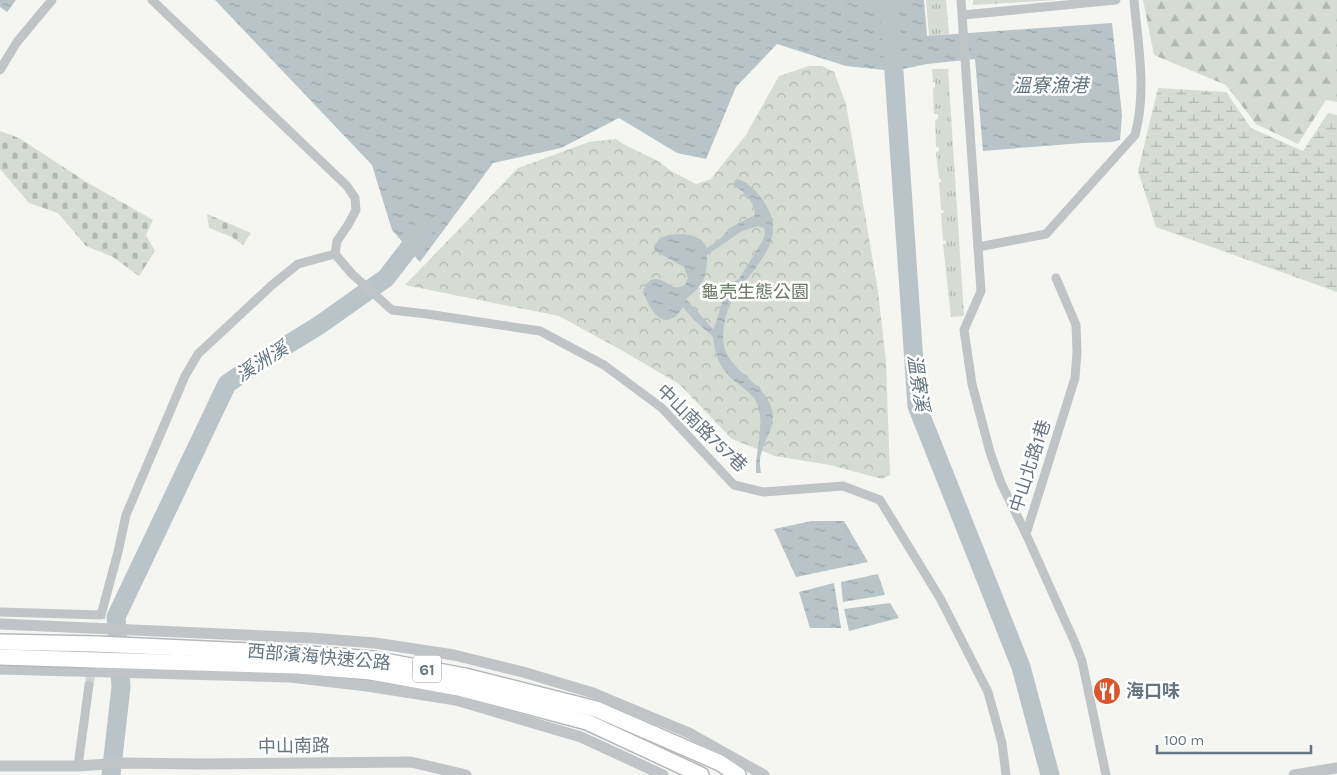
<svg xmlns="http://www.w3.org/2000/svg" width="1337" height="775" viewBox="0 0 1337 775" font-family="Karla,'Noto Sans TC',sans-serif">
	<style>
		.grass { fill: url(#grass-tufts) }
		.forest { fill: url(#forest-firs) }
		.wetland { fill: url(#wetland-marsh) }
		.cemetery { fill: url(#cemetery-stones) }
		.park { fill: url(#park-crowns) }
		.water { fill: url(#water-ripples); fill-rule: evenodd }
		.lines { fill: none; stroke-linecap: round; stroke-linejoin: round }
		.river { stroke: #b8c4c8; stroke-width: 19 }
		.minor-tunnel { stroke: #d1d5d6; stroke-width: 9; stroke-dasharray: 9 4.5; stroke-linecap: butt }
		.trunk-casing { stroke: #b5b8bb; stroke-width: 18 }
		.minor { stroke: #c0c4c7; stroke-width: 9 }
		.tertiary { stroke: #c0c4c7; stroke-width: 11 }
		.trunk { stroke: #fff; stroke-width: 15 }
		.trunk-bridge-casing { stroke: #b5b8bb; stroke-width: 18; stroke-linecap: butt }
		.trunk-bridge { stroke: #fff; stroke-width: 15 }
		.labels { text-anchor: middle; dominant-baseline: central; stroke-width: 5; stroke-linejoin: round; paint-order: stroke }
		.shield { fill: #fff; stroke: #939ea7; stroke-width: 1 }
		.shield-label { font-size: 16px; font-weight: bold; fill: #657581 }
		.park-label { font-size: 18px; fill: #687964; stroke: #fff }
		.street-label { font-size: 18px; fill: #657581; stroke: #fff }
		.poi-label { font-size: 18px; font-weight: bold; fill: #657581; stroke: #fff; text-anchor: start }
		.water-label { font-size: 19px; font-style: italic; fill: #61777f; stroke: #fff }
	</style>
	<defs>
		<pattern id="grass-tufts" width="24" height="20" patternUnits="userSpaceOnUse" patternTransform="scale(1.25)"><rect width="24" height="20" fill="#d6dcd3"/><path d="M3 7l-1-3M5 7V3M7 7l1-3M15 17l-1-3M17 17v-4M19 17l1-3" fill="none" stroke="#b1b7b1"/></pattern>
		<pattern id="forest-firs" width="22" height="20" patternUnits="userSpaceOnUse" patternTransform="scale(1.25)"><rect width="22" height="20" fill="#d6dcd3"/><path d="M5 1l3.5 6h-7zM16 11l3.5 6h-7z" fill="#b1b7b1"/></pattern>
		<pattern id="wetland-marsh" width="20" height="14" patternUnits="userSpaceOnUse" patternTransform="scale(1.25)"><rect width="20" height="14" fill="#d6dcd3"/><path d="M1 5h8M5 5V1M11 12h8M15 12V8" fill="none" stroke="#b1b7b1"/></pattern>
		<pattern id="cemetery-stones" width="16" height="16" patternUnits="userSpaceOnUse" patternTransform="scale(1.25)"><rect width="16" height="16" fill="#d6dcd3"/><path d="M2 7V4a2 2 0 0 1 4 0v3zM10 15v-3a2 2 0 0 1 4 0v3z" fill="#b1b7b1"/></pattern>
		<pattern id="park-crowns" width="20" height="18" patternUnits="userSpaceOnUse" patternTransform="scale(1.25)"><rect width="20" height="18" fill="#d6dcd3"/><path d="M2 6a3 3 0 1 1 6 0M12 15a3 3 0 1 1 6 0" fill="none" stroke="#b1b7b1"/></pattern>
		<pattern id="water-ripples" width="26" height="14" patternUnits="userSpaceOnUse" patternTransform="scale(1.25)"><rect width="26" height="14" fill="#b8c4c8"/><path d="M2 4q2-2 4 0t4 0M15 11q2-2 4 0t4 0" fill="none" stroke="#99a4a8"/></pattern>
	</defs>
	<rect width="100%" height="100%" fill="#f5f5f2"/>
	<g class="grass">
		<path d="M 926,0 L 946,0 L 949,34 L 929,36 Z"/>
		<path d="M 932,69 L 948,69 L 964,316 L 951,317 L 943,244 L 946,243 L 945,240 L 943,241 L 941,213 L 944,213 L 943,210 L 941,210 L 939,183 L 941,182 L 941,179 L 939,179 L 936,152 L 939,151 L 939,147 L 936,147 L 935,120 L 938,119 L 938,114 L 934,114 L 933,88 L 935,87 L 935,82 L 933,82 Z"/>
	</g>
	<g class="forest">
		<path d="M 973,0 L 1057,0 L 973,5 Z"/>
		<path d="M 1143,0 L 1337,0 L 1337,102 L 1326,100 L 1298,144 L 1256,124 L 1226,85 L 1154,55 Z"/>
	</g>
	<path class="wetland" d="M 1158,88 L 1226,92 L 1251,128 L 1303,151 L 1328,113 L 1337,115 L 1337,292 L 1156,227 L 1138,171 Z"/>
	<g class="cemetery">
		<path d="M 0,131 L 19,138 L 88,183 L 153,220 L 146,235 L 155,251 L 139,276 L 113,257 L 86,246 L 58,213 L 29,203 L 0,169 Z"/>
		<path d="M 207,214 L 251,233 L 243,245 L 232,237 L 209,228 Z"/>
	</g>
	<path class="park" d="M 809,66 L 822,66 L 834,72 L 846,104 L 878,291 L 886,362 L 890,475 L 882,479 L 830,465 L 775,456 L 732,439 L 679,384 L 623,351 L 559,316 L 405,285 L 518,168 L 589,142 L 616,139 L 623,144 L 658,161 L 671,171 L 696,184 L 711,179 L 746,135 L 779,76 Z"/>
	<g class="water">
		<path d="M 0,0 L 16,0 L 7,12 L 0,7 Z"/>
		<path d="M 215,0 L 924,0 L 927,36 L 1112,23 L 1122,115 L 1120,140 L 1112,142 L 1082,143 L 983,151 L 975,59 L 927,64 L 894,71 L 846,66 L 777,44 L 736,87 L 706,159 L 677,153 L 619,118 L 561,148 L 493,163 L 420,262 L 392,230 L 372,165 Z"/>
		<path d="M 736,179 C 745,180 754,189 760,196 C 794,239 753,265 733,299 C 726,311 723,326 723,340 C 725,371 765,381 772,410 C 776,426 764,440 761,454 C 759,460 760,467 761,473 L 756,473 C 755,450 767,420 755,399 C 750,393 743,388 737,383 C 721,371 715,357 713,337 L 693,319 L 683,307 C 681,309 679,314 676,316 C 658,330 648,303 643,292 C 646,281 652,276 663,281 C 667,283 670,286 674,287 C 678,288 682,286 685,285 L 688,278 L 684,267 L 655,251 L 654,246 L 660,238 C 674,232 700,231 707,248 L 720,239 L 731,227 L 755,215 C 755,202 744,191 733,185 ZM 758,226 L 764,228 L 765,233 L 763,240 L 739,279 C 720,287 722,314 713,329 L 686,299 C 704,285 707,277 707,255 L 742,231 Z"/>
		<path d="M 812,521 L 844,521 L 868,562 L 796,577 L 774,529 Z"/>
		<path d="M 878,574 L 885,595 L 843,602 L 841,582 Z"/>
		<path d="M 834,583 L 841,628 L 810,628 L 799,592 Z"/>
		<path d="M 890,603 L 899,618 L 849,631 L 844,609 Z"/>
	</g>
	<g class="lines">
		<g class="river">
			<path d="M 889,0 L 917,406 L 1021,667 L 1050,775"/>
			<path d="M 111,775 L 121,687 L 116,617 L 227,384 L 251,367 L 318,326 L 386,278 L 423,230"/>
		</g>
		<path class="minor-tunnel" d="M 89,685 L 101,615"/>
		<g class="trunk-casing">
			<g id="trunk">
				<path d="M 97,644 L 297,653 L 373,659 L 465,676 L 596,709 L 720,763 L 738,775"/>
				<path d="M 96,660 L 298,666 L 371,672 L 459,688 L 587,722 L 701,775"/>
			</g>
		</g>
		<g class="minor">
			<path d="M 152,0 L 347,186 L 355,198 L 356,210 L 348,225 L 337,241 L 335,254 L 352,274 L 392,310 L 427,314 L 540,331 L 604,365 L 662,408 L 734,485 L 764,492 L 843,486 L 880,500 L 940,598 L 988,692 L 1002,743 L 1006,775"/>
			<path d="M 961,0 L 981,291 L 964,330 L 972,384 L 990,452 L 1001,483 L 1026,534"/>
			<path d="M 963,15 L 1116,0"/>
			<path d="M 0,70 L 17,42 L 52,0"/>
			<path d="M 978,247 L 1046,234 L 1135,135 C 1147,91 1138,45 1134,0"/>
			<path d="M 1056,278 L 1076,325 L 1077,352 L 1075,378 L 1026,534 L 1075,643 L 1082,661 L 1106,775"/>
			<path d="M 0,612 L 101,615 L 118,552 L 126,515 L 185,376 L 198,354 L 272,285 L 298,264 L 335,254"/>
			<path d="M 78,766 L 89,685"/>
		</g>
		<g class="tertiary">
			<path d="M 0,624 L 311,638 L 375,643 L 454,655 L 523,672 L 593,693 L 689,733 L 764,775"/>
			<path d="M 0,669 L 290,677 L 367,686 L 456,700 L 581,737 L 663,775"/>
			<path d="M 0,766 L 78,766 L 122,763 L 201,764 L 411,762 L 466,775"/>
			<path d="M 1294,775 L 1337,768"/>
		</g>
		<use href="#trunk" class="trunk"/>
		<g class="trunk-bridge-casing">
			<g id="trunk-bridge">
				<path d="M 0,642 L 97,644"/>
				<path d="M 0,657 L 96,660"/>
			</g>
		</g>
		<use href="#trunk-bridge" class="trunk-bridge"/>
	</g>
	<defs>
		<g id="restaurant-disc" transform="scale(1.4375)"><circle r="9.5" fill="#db552c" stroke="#fff"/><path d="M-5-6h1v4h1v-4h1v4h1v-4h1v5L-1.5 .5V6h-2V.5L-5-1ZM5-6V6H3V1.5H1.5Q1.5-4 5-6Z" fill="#fff"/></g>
	</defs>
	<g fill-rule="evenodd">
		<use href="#restaurant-disc" x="1107" y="691"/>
	</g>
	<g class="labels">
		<rect class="shield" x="413" y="655.5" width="28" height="27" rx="4"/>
		<g class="shield-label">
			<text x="427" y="669">61</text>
		</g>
		<g class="park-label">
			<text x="755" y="292">龜壳生態公園</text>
		</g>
		<g class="street-label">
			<text transform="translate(702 428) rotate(44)">中山南路757巷</text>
			<text transform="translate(1030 466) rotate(-72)">中山北路1巷</text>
			<text transform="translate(319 657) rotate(5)">西部濱海快速公路</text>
			<text transform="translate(294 746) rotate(-1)">中山南路</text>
		</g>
		<g class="poi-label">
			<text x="1126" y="691">海口味</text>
		</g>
		<g class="water-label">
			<text x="1050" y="86">溫寮漁港</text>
			<text transform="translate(262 362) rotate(-32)">溪洲溪</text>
			<text transform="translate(918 383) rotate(82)">溫寮溪</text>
		</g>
	</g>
	<path d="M1157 745v8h154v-8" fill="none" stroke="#657581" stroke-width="2.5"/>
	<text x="1164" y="745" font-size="15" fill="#657581" stroke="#ffffff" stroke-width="4" paint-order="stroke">100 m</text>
</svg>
